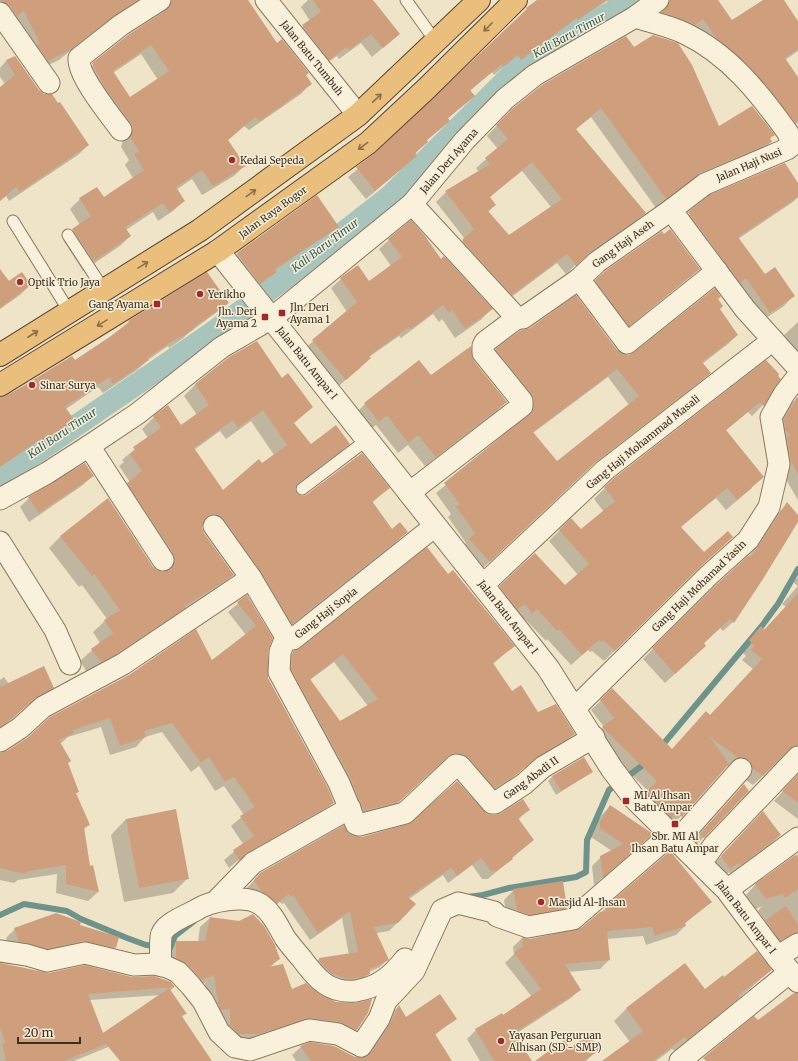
<svg xmlns="http://www.w3.org/2000/svg" width="798" height="1061" viewBox="0 0 798 1061" font-family="Merriweather,serif">
	<style>
		.shadow { fill: #0003; fill-rule: evenodd }
		.lines { fill: none; stroke-linecap: round; stroke-linejoin: round }
		.stream { stroke: #6f938a; stroke-width: 6 }
		.canal { stroke: #a9c4bc; stroke-width: 22 }
		.building { fill: #cf9f7d; fill-rule: evenodd }
		.service-casing { stroke: #8d765c; stroke-width: 13 }
		.minor-casing { stroke: #8d765c; stroke-width: 23 }
		.tertiary-casing { stroke: #8d765c; stroke-width: 24 }
		.trunk-casing { stroke: #5b4430; stroke-width: 24 }
		.service { stroke: #faf1dc; stroke-width: 11 }
		.minor { stroke: #faf1dc; stroke-width: 21 }
		.tertiary { stroke: #faf1dc; stroke-width: 22 }
		.trunk { stroke: #eabe7c; stroke-width: 22 }
		.oneway { stroke: #8b6f49 }
		.poi-dot { fill: #9e2a2b; stroke: #f7eed8; stroke-width: 1.5 }
		.labels { text-anchor: middle; dominant-baseline: central; stroke-width: 3; stroke-linejoin: round; paint-order: stroke }
		.street-label { font-size: 10px; fill: #3d2e20; stroke: #f7eed8 }
		.poi-label { font-size: 10px; fill: #3d2e20; stroke: #f7eed8; text-anchor: start }
		.water-label { font-size: 11px; font-style: italic; fill: #2f5d5a; stroke: #f7eed8 }
	</style>
	<rect width="100%" height="100%" fill="#f0e4c8"/>
	<g class="shadow">
		<path d="M 0,0 L 142,0 L 102,25 L 59,60 L 38,70 L 0,18 Z"/>
		<path d="M 156,0 L 247,0 L 277,44 L 308,73 L 305,76 L 311,83 L 301,94 L 249,130 L 244,126 L 227,141 L 244,166 L 234,176 L 202,195 L 192,179 L 176,190 L 184,201 L 173,211 L 158,221 L 153,212 L 126,230 L 130,236 L 120,246 L 83,271 L 63,240 L 80,225 L 70,209 L 80,199 L 103,199 L 133,178 L 125,165 L 129,160 L 121,147 L 123,140 L 82,74 L 129,36 L 161,15 L 162,10 ZM 141,54 L 158,80 L 130,98 L 113,73 Z"/>
		<path d="M 308,0 L 371,0 L 399,34 L 372,57 L 361,43 L 339,59 L 337,56 L 318,69 L 292,36 L 310,21 L 301,7 Z"/>
		<path d="M 539,0 L 620,0 L 612,7 L 607,1 L 569,28 L 568,26 L 512,68 L 508,63 L 494,75 L 492,72 L 470,91 L 474,96 L 447,119 L 449,121 L 426,141 L 407,164 L 366,199 L 348,177 L 377,153 L 527,9 Z"/>
		<path d="M 666,0 L 717,0 L 732,22 L 765,0 L 783,0 L 798,23 L 798,51 L 785,60 L 798,79 L 798,123 L 786,130 L 661,15 L 661,5 Z"/>
		<path d="M 634,49 L 719,128 L 773,135 L 769,139 L 771,142 L 761,152 L 687,184 L 656,208 L 591,117 L 575,130 L 645,213 L 635,222 L 579,262 L 566,274 L 557,263 L 502,304 L 453,251 L 465,239 L 436,202 L 446,192 L 479,172 L 476,168 L 498,149 L 487,136 L 513,109 ZM 522,171 L 551,207 L 508,236 L 488,212 L 495,205 L 489,197 Z"/>
		<path d="M 15,57 L 39,91 L 88,145 L 78,155 L 9,201 L 6,196 L 0,201 L 0,88 L 5,84 L 0,77 L 0,68 L 6,61 Z"/>
		<path d="M 798,184 L 798,197 L 793,202 L 738,239 L 765,276 L 793,296 L 784,306 L 760,322 L 679,223 L 712,195 Z"/>
		<path d="M 317,197 L 338,227 L 328,237 L 276,271 L 266,282 L 250,293 L 227,264 L 237,254 Z"/>
		<path d="M 389,240 L 441,260 L 491,309 L 482,319 L 455,338 L 442,319 L 439,322 L 433,314 L 401,338 L 399,336 L 369,357 L 360,368 L 335,389 L 303,350 L 347,312 L 331,288 L 341,279 L 369,283 L 391,266 L 379,249 Z"/>
		<path d="M 699,269 L 619,335 L 586,291 L 605,272 Z"/>
		<path d="M 0,271 L 7,282 L 21,273 L 30,285 L 20,295 L 0,309 Z"/>
		<path d="M 717,299 L 719,309 L 737,335 L 728,344 L 702,364 L 710,373 L 700,382 L 586,470 L 481,570 L 461,548 L 466,543 L 448,517 L 451,514 L 436,493 L 522,423 L 525,416 L 487,359 L 496,350 L 617,351 L 622,355 L 629,356 ZM 608,377 L 629,405 L 557,463 L 533,433 Z"/>
		<path d="M 227,302 L 217,312 L 190,332 L 182,339 L 169,348 L 168,346 L 148,360 L 137,370 L 103,393 L 98,387 L 66,409 L 74,422 L 64,432 L 34,452 L 31,448 L 0,469 L 0,398 L 75,361 L 121,330 L 129,322 Z"/>
		<path d="M 798,322 L 798,359 L 782,337 Z"/>
		<path d="M 473,361 L 506,402 L 496,412 L 425,466 L 408,445 L 398,453 L 376,425 L 368,431 L 355,414 L 365,404 Z"/>
		<path d="M 777,376 L 780,379 L 763,405 L 752,416 L 748,412 L 725,431 L 752,488 L 726,510 L 716,498 L 680,527 L 704,553 L 732,537 L 689,577 L 604,661 L 592,651 L 590,652 L 588,650 L 571,665 L 547,639 L 546,641 L 525,619 L 521,623 L 489,598 L 500,587 L 565,587 L 578,575 L 549,541 L 560,530 L 581,531 L 604,512 L 594,499 L 613,480 Z"/>
		<path d="M 281,379 L 311,407 L 293,424 L 311,446 L 349,444 L 337,456 L 295,487 L 296,494 L 302,497 L 389,488 L 372,503 L 392,530 L 406,532 L 395,544 L 280,635 L 207,526 L 201,526 L 203,533 L 233,575 L 221,587 L 179,613 L 173,619 L 104,665 L 88,674 L 80,661 L 100,643 L 93,632 L 107,619 L 82,585 L 79,587 L 49,548 L 61,536 L 164,573 L 162,565 L 116,496 L 130,482 L 119,466 L 124,462 L 122,460 L 148,438 L 142,429 L 154,417 L 181,426 L 197,415 L 184,396 L 196,384 ZM 251,421 L 274,455 L 223,491 L 194,450 L 220,431 L 226,439 Z"/>
		<path d="M 797,398 L 798,399 L 798,500 L 781,471 L 774,430 L 788,407 Z"/>
		<path d="M 93,475 L 83,485 L 29,522 L 20,507 L 29,498 Z"/>
		<path d="M 787,504 L 798,517 L 798,520 L 733,622 L 723,631 L 720,628 L 703,644 L 695,655 L 665,683 L 643,659 L 718,584 L 749,556 L 778,513 Z"/>
		<path d="M 448,576 L 513,646 L 493,664 L 511,692 L 538,713 L 574,734 L 565,742 L 527,765 L 507,783 L 486,796 L 454,762 L 443,762 L 389,810 L 355,819 L 285,660 L 294,652 ZM 334,662 L 368,706 L 340,723 L 310,680 Z"/>
		<path d="M 798,577 L 798,760 L 790,755 L 785,755 L 753,785 L 743,778 L 739,769 L 726,766 L 672,826 L 637,802 L 648,791 L 594,737 L 604,727 L 591,710 L 612,690 L 672,750 L 706,712 L 710,716 L 753,669 L 742,660 L 746,656 L 740,650 L 751,637 L 763,631 L 786,607 L 782,604 L 798,586 L 793,582 Z"/>
		<path d="M 247,596 L 267,651 L 267,678 L 333,803 L 324,812 L 236,862 L 229,868 L 224,860 L 243,844 L 231,826 L 244,815 L 224,786 L 215,791 L 199,766 L 191,772 L 162,732 L 145,737 L 136,747 L 110,755 L 101,727 L 68,737 L 60,744 L 78,792 L 75,794 L 89,825 L 83,830 L 89,867 L 98,892 L 88,901 L 56,893 L 57,874 L 18,880 L 14,883 L 0,880 L 0,754 L 211,662 L 246,635 L 228,612 Z"/>
		<path d="M 4,677 L 9,684 L 52,688 L 43,697 L 24,707 L 0,729 L 0,680 Z"/>
		<path d="M 592,772 L 556,795 L 548,781 L 552,777 Z"/>
		<path d="M 798,775 L 798,819 L 774,801 Z"/>
		<path d="M 744,785 L 704,837 L 694,847 L 690,844 Z"/>
		<path d="M 610,806 L 642,843 L 594,885 L 592,866 L 601,857 L 612,851 L 591,837 L 591,832 L 601,816 Z"/>
		<path d="M 529,809 L 518,820 L 533,840 L 524,848 L 488,879 L 482,879 L 472,865 L 448,883 L 443,875 L 409,899 L 398,922 L 389,931 L 376,933 L 388,959 L 380,967 L 369,972 L 361,982 L 352,985 L 311,967 L 319,959 L 349,955 L 342,918 L 310,940 L 284,903 L 282,904 L 280,902 L 268,911 L 254,900 L 246,889 L 261,873 L 347,834 L 355,837 L 362,838 L 487,815 L 495,816 Z"/>
		<path d="M 126,819 L 188,878 L 173,893 L 124,902 L 111,835 Z"/>
		<path d="M 753,822 L 780,835 L 770,845 L 730,874 L 729,872 L 720,879 L 711,867 Z"/>
		<path d="M 798,854 L 798,946 L 771,950 L 757,931 L 766,922 L 758,911 L 762,906 L 756,909 L 746,895 L 755,885 Z"/>
		<path d="M 514,890 L 566,907 L 556,918 L 507,920 L 504,900 Z"/>
		<path d="M 710,902 L 684,924 L 685,926 L 676,935 L 646,945 L 643,936 L 607,939 L 609,960 L 600,969 L 568,972 L 580,989 L 571,998 L 514,1035 L 530,1061 L 480,1061 L 467,1039 L 476,1030 L 502,1016 L 532,997 L 505,963 L 514,954 L 513,947 L 522,938 L 530,940 L 581,929 L 606,908 Z"/>
		<path d="M 210,918 L 279,958 L 270,968 L 291,990 L 317,994 L 334,1002 L 356,1004 L 371,1001 L 367,1013 L 356,1030 L 347,1039 L 229,1043 L 209,1013 L 205,983 L 191,988 L 177,973 L 167,951 L 177,942 L 198,942 L 200,927 Z"/>
		<path d="M 79,926 L 115,948 L 106,957 L 38,957 L 10,950 L 6,938 L 15,929 Z"/>
		<path d="M 0,964 L 24,968 L 44,974 L 85,966 L 174,987 L 170,991 L 185,1014 L 182,1017 L 211,1061 L 125,1061 L 169,1022 L 74,1061 L 0,1061 ZM 161,995 L 103,1034 L 90,1000 Z"/>
		<path d="M 685,964 L 705,990 L 724,978 L 771,970 L 727,1009 L 675,1051 L 672,1049 L 656,1061 L 604,1061 L 630,1042 L 614,1021 L 626,1009 Z"/>
		<path d="M 398,1007 L 405,1019 L 455,1018 L 435,1035 L 451,1061 L 296,1061 L 292,1055 L 301,1047 L 356,1058 L 364,1058 L 380,1036 L 390,1015 Z"/>
		<path d="M 570,1049 L 599,1049 L 586,1061 L 537,1061 Z"/>
	</g>
	<g class="lines">
		<g class="stream">
			<path d="M 660,748 L 761,627 L 778,604 L 798,569"/>
			<path d="M 468,897 L 483,895 L 509,888 L 576,877 L 586,872 L 587,840 L 609,790 L 647,762"/>
			<path d="M 0,915 L 24,904 L 67,911 L 81,919 L 127,938 L 146,945 L 170,948 L 175,936 L 193,922"/>
		</g>
		<path class="canal" d="M 0,475 L 14,468 L 210,334 L 280,282 L 390,196 L 532,54 L 635,0"/>
	</g>
	<g class="building">
		<path d="M 0,0 L 138,0 L 114,16 L 70,50 L 48,61 L 37,45 L 40,44 L 24,11 L 17,16 L 10,6 Z"/>
		<path d="M 172,0 L 248,0 L 277,43 L 282,39 L 309,73 L 306,75 L 312,84 L 260,121 L 255,117 L 228,140 L 246,166 L 213,186 L 202,170 L 176,187 L 185,201 L 169,212 L 163,203 L 125,227 L 131,236 L 94,261 L 72,229 L 91,216 L 79,198 L 97,187 L 104,197 L 144,170 L 134,154 L 139,151 L 130,137 L 133,129 L 131,123 L 105,88 L 92,63 L 128,35 L 166,10 L 170,6 ZM 151,45 L 169,71 L 130,97 L 113,71 Z"/>
		<path d="M 313,0 L 373,0 L 400,34 L 383,48 L 371,34 L 349,50 L 347,47 L 329,60 L 302,25 L 321,12 Z"/>
		<path d="M 537,0 L 606,0 L 578,20 L 577,18 L 521,60 L 518,55 L 503,67 L 502,64 L 470,90 L 475,96 L 448,118 L 450,121 L 427,140 L 428,142 L 415,153 L 417,156 L 375,191 L 356,167 L 376,152 L 527,9 L 526,8 Z"/>
		<path d="M 670,0 L 718,0 L 732,20 L 763,0 L 784,0 L 798,21 L 798,49 L 785,58 L 798,77 L 798,121 L 795,122 L 751,68 L 716,38 L 703,19 L 695,25 L 662,12 L 669,5 Z"/>
		<path d="M 653,35 L 678,43 L 692,65 L 719,126 L 752,106 L 775,135 L 770,138 L 772,142 L 700,173 L 666,199 L 601,108 L 576,129 L 646,213 L 590,252 L 576,266 L 567,254 L 512,295 L 462,240 L 474,229 L 445,191 L 490,164 L 485,158 L 508,139 L 496,125 L 512,109 L 542,85 L 626,36 L 634,47 ZM 532,162 L 562,199 L 509,235 L 488,211 L 496,205 L 490,197 Z"/>
		<path d="M 15,56 L 39,90 L 44,94 L 52,94 L 58,103 L 60,102 L 89,145 L 20,192 L 16,187 L 0,201 L 0,87 L 15,75 L 6,60 Z"/>
		<path d="M 785,163 L 798,183 L 798,197 L 738,237 L 765,274 L 775,267 L 795,296 L 770,313 L 746,278 L 740,283 L 688,212 L 711,194 Z"/>
		<path d="M 317,195 L 339,227 L 275,269 L 277,272 L 260,284 L 237,253 Z"/>
		<path d="M 411,220 L 425,236 L 441,259 L 444,256 L 493,309 L 465,329 L 452,310 L 449,313 L 443,305 L 411,329 L 409,327 L 369,356 L 371,358 L 346,380 L 312,340 L 357,302 L 340,278 L 358,265 L 369,281 L 402,257 L 388,239 Z"/>
		<path d="M 670,229 L 700,269 L 629,326 L 595,280 L 605,271 L 662,231 L 664,234 Z"/>
		<path d="M 0,269 L 9,281 L 22,272 L 31,285 L 0,308 Z"/>
		<path d="M 207,272 L 229,303 L 193,328 L 194,329 L 180,338 L 179,337 L 147,358 L 149,360 L 113,384 L 109,377 L 65,407 L 76,422 L 44,443 L 41,439 L 0,467 L 0,397 L 7,396 L 72,356 L 75,360 L 111,336 L 129,322 L 128,321 Z"/>
		<path d="M 715,288 L 721,297 L 718,299 L 723,306 L 720,309 L 738,335 L 702,362 L 711,373 L 597,461 L 490,562 L 469,539 L 475,533 L 456,507 L 460,504 L 444,483 L 533,411 L 534,401 L 531,393 L 495,349 L 521,330 L 530,328 L 576,295 L 617,350 L 623,354 L 629,355 L 634,352 ZM 617,369 L 639,396 L 557,461 L 533,432 Z"/>
		<path d="M 257,341 L 282,378 L 288,373 L 313,407 L 294,423 L 311,444 L 336,425 L 350,444 L 298,483 L 295,489 L 297,494 L 302,496 L 306,495 L 362,453 L 390,488 L 372,501 L 392,529 L 400,522 L 408,532 L 292,624 L 261,572 L 224,519 L 219,515 L 212,514 L 207,516 L 203,521 L 202,528 L 204,533 L 234,575 L 185,606 L 186,608 L 117,654 L 101,662 L 91,649 L 113,633 L 104,620 L 120,610 L 94,574 L 92,576 L 60,536 L 108,498 L 153,567 L 157,570 L 163,572 L 170,570 L 173,566 L 175,560 L 173,553 L 127,483 L 142,471 L 130,454 L 135,450 L 133,447 L 161,428 L 153,416 L 168,405 L 181,425 L 209,405 L 195,384 L 229,357 ZM 263,410 L 287,445 L 262,463 L 259,459 L 223,490 L 194,448 L 233,420 L 238,428 Z"/>
		<path d="M 471,346 L 474,361 L 507,402 L 436,457 L 418,435 L 408,443 L 387,415 L 379,422 L 364,403 L 419,360 L 431,375 Z"/>
		<path d="M 766,360 L 779,374 L 778,376 L 781,379 L 764,406 L 760,402 L 726,430 L 764,477 L 737,500 L 727,488 L 681,527 L 704,552 L 728,531 L 733,537 L 701,566 L 615,651 L 604,641 L 602,642 L 599,640 L 582,655 L 559,629 L 557,631 L 537,609 L 532,614 L 525,604 L 518,609 L 519,611 L 499,586 L 535,553 L 565,585 L 589,564 L 559,530 L 571,518 L 581,529 L 615,501 L 604,487 L 613,479 Z"/>
		<path d="M 797,397 L 798,398 L 798,474 L 791,461 L 787,437 L 790,435 L 785,430 L 784,419 Z"/>
		<path d="M 85,463 L 94,476 L 39,513 L 28,497 Z"/>
		<path d="M 787,502 L 798,515 L 798,522 L 763,579 L 734,623 L 730,619 L 704,643 L 706,646 L 675,674 L 652,648 L 717,584 L 749,555 L 751,557 Z"/>
		<path d="M 427,547 L 448,574 L 453,570 L 515,646 L 493,663 L 512,691 L 521,685 L 538,712 L 556,704 L 575,734 L 537,757 L 517,774 L 495,788 L 469,758 L 463,754 L 453,753 L 448,756 L 399,802 L 364,811 L 350,777 L 291,669 L 292,655 L 293,651 L 300,648 ZM 343,654 L 378,699 L 340,721 L 310,679 Z"/>
		<path d="M 798,593 L 798,745 L 789,749 L 763,776 L 753,769 L 749,760 L 738,758 L 710,737 L 729,764 L 682,817 L 676,812 L 672,818 L 646,792 L 657,781 L 602,727 L 614,718 L 600,700 L 612,688 L 672,749 L 706,711 L 710,715 L 762,659 L 751,650 L 754,646 L 749,640 L 761,626 L 764,630 Z"/>
		<path d="M 247,595 L 273,638 L 268,651 L 268,678 L 328,788 L 334,803 L 247,853 L 239,860 L 233,850 L 254,836 L 240,816 L 255,807 L 234,777 L 225,782 L 209,757 L 201,763 L 172,723 L 144,731 L 146,737 L 120,746 L 110,718 L 73,730 L 74,733 L 59,740 L 71,761 L 68,763 L 79,792 L 76,793 L 90,825 L 84,827 L 90,866 L 93,865 L 99,892 L 66,884 L 66,865 L 29,871 L 24,874 L 0,868 L 0,753 L 7,751 L 27,738 L 50,717 L 129,675 L 196,629 L 212,660 L 256,626 L 237,602 Z"/>
		<path d="M 44,666 L 54,688 L 35,698 L 13,718 L 0,727 L 0,687 Z"/>
		<path d="M 584,757 L 593,772 L 561,791 L 552,776 Z"/>
		<path d="M 798,774 L 798,803 L 782,791 Z"/>
		<path d="M 457,781 L 487,814 L 495,815 L 501,813 L 523,799 L 530,810 L 518,818 L 534,840 L 512,857 L 513,859 L 497,871 L 491,871 L 481,858 L 457,876 L 451,868 L 408,897 L 416,904 L 398,923 L 374,927 L 389,960 L 370,969 L 370,974 L 361,978 L 347,979 L 331,973 L 320,962 L 319,958 L 358,952 L 350,911 L 318,933 L 293,895 L 291,897 L 289,894 L 277,903 L 262,892 L 254,880 L 260,873 L 344,825 L 348,833 L 355,836 L 362,837 L 408,824 Z"/>
		<path d="M 744,784 L 749,791 L 704,838 L 700,834 Z"/>
		<path d="M 610,805 L 653,834 L 603,878 L 600,856 L 623,844 L 600,828 L 600,822 Z"/>
		<path d="M 176,809 L 189,879 L 139,888 L 126,819 Z"/>
		<path d="M 763,811 L 781,835 L 741,865 L 739,863 L 730,869 L 721,856 Z"/>
		<path d="M 670,851 L 712,902 L 685,923 L 686,926 L 655,936 L 652,927 L 607,931 L 610,960 L 565,964 L 581,990 L 514,1033 L 532,1061 L 494,1061 L 475,1029 L 502,1013 L 503,1015 L 541,989 L 514,953 L 523,946 L 522,937 L 530,939 L 581,928 L 600,912 L 606,911 L 605,907 Z"/>
		<path d="M 795,855 L 798,858 L 798,889 L 785,898 L 783,894 L 766,899 L 755,884 Z"/>
		<path d="M 563,881 L 567,908 L 529,915 L 517,910 L 513,889 Z"/>
		<path d="M 786,906 L 798,924 L 798,932 L 780,941 L 766,920 Z"/>
		<path d="M 56,913 L 81,922 L 80,925 L 119,937 L 116,948 L 83,941 L 48,949 L 19,942 L 14,928 Z"/>
		<path d="M 253,914 L 264,926 L 275,945 L 280,959 L 268,967 L 283,964 L 292,989 L 306,983 L 318,993 L 336,1002 L 356,1003 L 372,999 L 368,1013 L 357,1030 L 340,1022 L 311,1018 L 259,1034 L 238,1034 L 230,1025 L 230,1009 L 221,1010 L 218,1003 L 214,975 L 201,980 L 187,964 L 176,958 L 176,941 L 205,941 L 210,917 L 239,921 Z"/>
		<path d="M 757,951 L 772,970 L 738,995 L 740,997 L 687,1040 L 685,1037 L 653,1061 L 602,1061 L 643,1031 L 626,1008 L 685,963 L 705,989 L 723,975 L 724,977 Z"/>
		<path d="M 0,963 L 49,973 L 85,965 L 131,977 L 154,976 L 171,982 L 175,987 L 88,994 L 103,1033 L 169,988 L 187,1014 L 181,1015 L 212,1061 L 120,1061 L 106,1044 L 64,1061 L 6,1061 L 2,1044 L 5,1043 L 0,1027 Z"/>
		<path d="M 794,993 L 798,993 L 798,1061 L 706,1061 L 703,1058 L 754,1016 L 758,1020 Z"/>
		<path d="M 440,994 L 457,1019 L 435,1034 L 452,1061 L 311,1061 L 300,1046 L 310,1042 L 334,1046 L 355,1057 L 366,1057 L 371,1053 L 389,1026 L 399,1005 L 406,1017 Z"/>
		<path d="M 589,1034 L 601,1049 L 584,1061 L 535,1061 L 564,1040 L 570,1048 Z"/>
	</g>
	<g class="lines">
		<g class="service-casing">
			<g id="service">
				<path d="M 406,0 L 436,42"/>
				<path d="M 13,221 L 69,311"/>
				<path d="M 68,235 L 104,290"/>
				<path d="M 302,489 L 368,439"/>
			</g>
		</g>
		<g class="minor-casing">
			<g id="minor">
				<path d="M 266,0 L 358,115"/>
				<path d="M 0,13 L 49,83"/>
				<path d="M 635,17 C 651,22 669,26 684,33 C 729,54 760,94 788,133 L 792,145 L 787,149 L 705,184 L 671,210"/>
				<path d="M 121,130 C 110,115 77,75 79,58 L 121,25 L 160,0"/>
				<path d="M 412,204 L 517,318 L 523,318 L 579,279 L 597,262 L 671,210 L 745,309 L 798,368"/>
				<path d="M 579,279 L 627,343 L 717,271"/>
				<path d="M 89,446 L 163,560"/>
				<path d="M 409,493 L 522,406 L 522,401 L 483,353 L 483,346 L 485,342 L 517,318"/>
				<path d="M 0,499 L 47,473 L 89,446 L 137,414 L 222,347 L 272,318 L 412,204 L 465,140 L 505,99 L 535,75 L 635,17 L 658,0"/>
				<path d="M 214,526 L 251,578 L 286,637"/>
				<path d="M 435,526 L 293,639 L 286,637 L 280,652 L 279,672 L 339,783 L 356,824 L 359,825 L 405,813 L 456,765 L 460,766 L 492,803 L 495,803 L 524,784 L 543,767 L 594,737"/>
				<path d="M 0,542 L 55,630 L 70,664"/>
				<path d="M 483,585 L 605,470 L 773,340"/>
				<path d="M 575,708 L 709,575 L 748,540 L 769,507 L 779,464 L 771,417 L 784,394 L 798,376"/>
				<path d="M 0,741 L 20,728 L 43,707 L 123,664 L 251,578"/>
				<path d="M 677,841 L 741,769"/>
				<path d="M 701,863 L 714,845 L 798,757"/>
				<path d="M 727,890 L 798,838"/>
				<path d="M 217,900 L 253,863 L 350,808"/>
				<path d="M 0,951 L 27,955 L 47,961 L 85,953 L 134,965 L 155,964 L 167,967 L 178,972 L 191,986 L 203,1001 L 219,1032 L 235,1047 L 250,1050 L 309,1030 L 338,1034 L 361,1046"/>
				<path d="M 777,957 L 798,944"/>
				<path d="M 160,965 C 161,956 160,946 161,937 C 162,924 186,916 196,910 C 210,901 244,894 260,904 C 272,912 278,926 285,938 C 290,945 296,952 302,959 C 316,978 329,994 356,991 C 378,987 391,977 405,959"/>
				<path d="M 361,1046 L 379,1019 L 386,1001 L 414,971 L 442,910 L 458,903 L 494,912 L 497,916 L 528,927 L 573,919 L 670,835"/>
				<path d="M 680,1061 L 790,972"/>
			</g>
		</g>
		<g class="tertiary-casing">
			<path id="tertiary" d="M 218,251 L 548,668 L 612,769 L 634,798 L 727,890 L 777,957 L 798,981"/>
		</g>
		<g class="trunk-casing">
			<g id="trunk">
				<path d="M 0,355 L 200,230 L 358,115 L 479,0"/>
				<path d="M 0,385 L 218,251 L 368,143 L 427,88 L 516,0"/>
			</g>
		</g>
		<use href="#service" class="service"/>
		<use href="#minor" class="minor"/>
		<use href="#tertiary" class="tertiary"/>
		<use href="#trunk" class="trunk"/>
	</g>
	<defs><path id="oneway-shaft" d="M-6 0H5M1.5-3L5.5 0L1.5 3" fill="none" stroke-width="1.6" stroke-linecap="round" stroke-linejoin="round"/></defs>
	<g class="oneway">
		<use href="#oneway-shaft" transform="translate(488 27) rotate(135)"/>
		<use href="#oneway-shaft" transform="translate(377 98) rotate(-43)"/>
		<use href="#oneway-shaft" transform="translate(363 146) rotate(143)"/>
		<use href="#oneway-shaft" transform="translate(251 193) rotate(-36)"/>
		<use href="#oneway-shaft" transform="translate(143 265) rotate(-32)"/>
		<use href="#oneway-shaft" transform="translate(102 323) rotate(148)"/>
		<use href="#oneway-shaft" transform="translate(33 334) rotate(-33)"/>
	</g>
	<g class="poi-dot">
		<circle cx="232" cy="160" r="4"/>
		<circle cx="20" cy="282" r="4"/>
		<circle cx="200" cy="294" r="4"/>
		<rect x="153" y="300" width="8" height="8" rx="2"/>
		<rect x="278" y="309" width="8" height="8" rx="2"/>
		<rect x="261" y="313" width="8" height="8" rx="2"/>
		<circle cx="32" cy="385" r="4"/>
		<rect x="622" y="797" width="8" height="8" rx="2"/>
		<rect x="671" y="820" width="8" height="8" rx="2"/>
		<circle cx="541" cy="902" r="4"/>
		<circle cx="501" cy="1041" r="4"/>
	</g>
	<g class="labels">
		<g class="street-label">
			<text transform="translate(312 58) rotate(51)">Jalan Batu Tumbuh</text>
			<text transform="translate(449 161) rotate(-49)">Jalan Deri Ayama</text>
			<text transform="translate(749 165) rotate(-23)">Jalan Haji Nusi</text>
			<text transform="translate(273 212) rotate(-36)">Jalan Raya Bogor</text>
			<text transform="translate(623 244) rotate(-36)">Gang Haji Aseh</text>
			<text transform="translate(307 363) rotate(51)">Jalan Batu Ampar I</text>
			<text transform="translate(643 442) rotate(-39)">Gang Haji Mohammad Masali</text>
			<text transform="translate(699 586) rotate(-44)">Gang Haji Mohamad Yasin</text>
			<text transform="translate(326 613) rotate(-38)">Gang Haji Sopia</text>
			<text transform="translate(508 617) rotate(52)">Jalan Batu Ampar I</text>
			<text transform="translate(531 778) rotate(-36)">Gang Abadi II</text>
			<text transform="translate(746 917) rotate(52)">Jalan Batu Ampar I</text>
		</g>
		<g class="poi-label">
			<text x="240" y="160">Kedai Sepeda</text>
			<text x="28" y="282">Optik Trio Jaya</text>
			<text x="208" y="294">Yerikho</text>
			<text x="149" y="304" text-anchor="end">Gang Ayama</text>
			<text x="290" y="307">Jln. Deri<tspan x="290" dy="12">Ayama 1</tspan></text>
			<text x="257" y="311" text-anchor="end">Jln. Deri<tspan x="257" dy="12">Ayama 2</tspan></text>
			<text x="40" y="385">Sinar Surya</text>
			<text x="634" y="795">MI Al Ihsan<tspan x="634" dy="12">Batu Ampar</tspan></text>
			<text x="675" y="836" text-anchor="middle">Sbr. MI Al<tspan x="675" dy="12">Ihsan Batu Ampar</tspan></text>
			<text x="549" y="902">Masjid Al-Ihsan</text>
			<text x="509" y="1035">Yayasan Perguruan<tspan x="509" dy="12">Alhisan (SD - SMP)</tspan></text>
		</g>
		<g class="water-label">
			<text transform="translate(569 35) rotate(-29)">Kali Baru Timur</text>
			<text transform="translate(325 245) rotate(-37)">Kali Baru Timur</text>
			<text transform="translate(62 433) rotate(-34)">Kali Baru Timur</text>
		</g>
	</g>
	<path d="M18 1037v6h62v-6" fill="none" stroke="#3d2e20" stroke-width="2"/>
	<text x="24" y="1037" font-size="12" fill="#3d2e20" stroke="#f7eed8" stroke-width="3" paint-order="stroke">20 m</text>
</svg>
